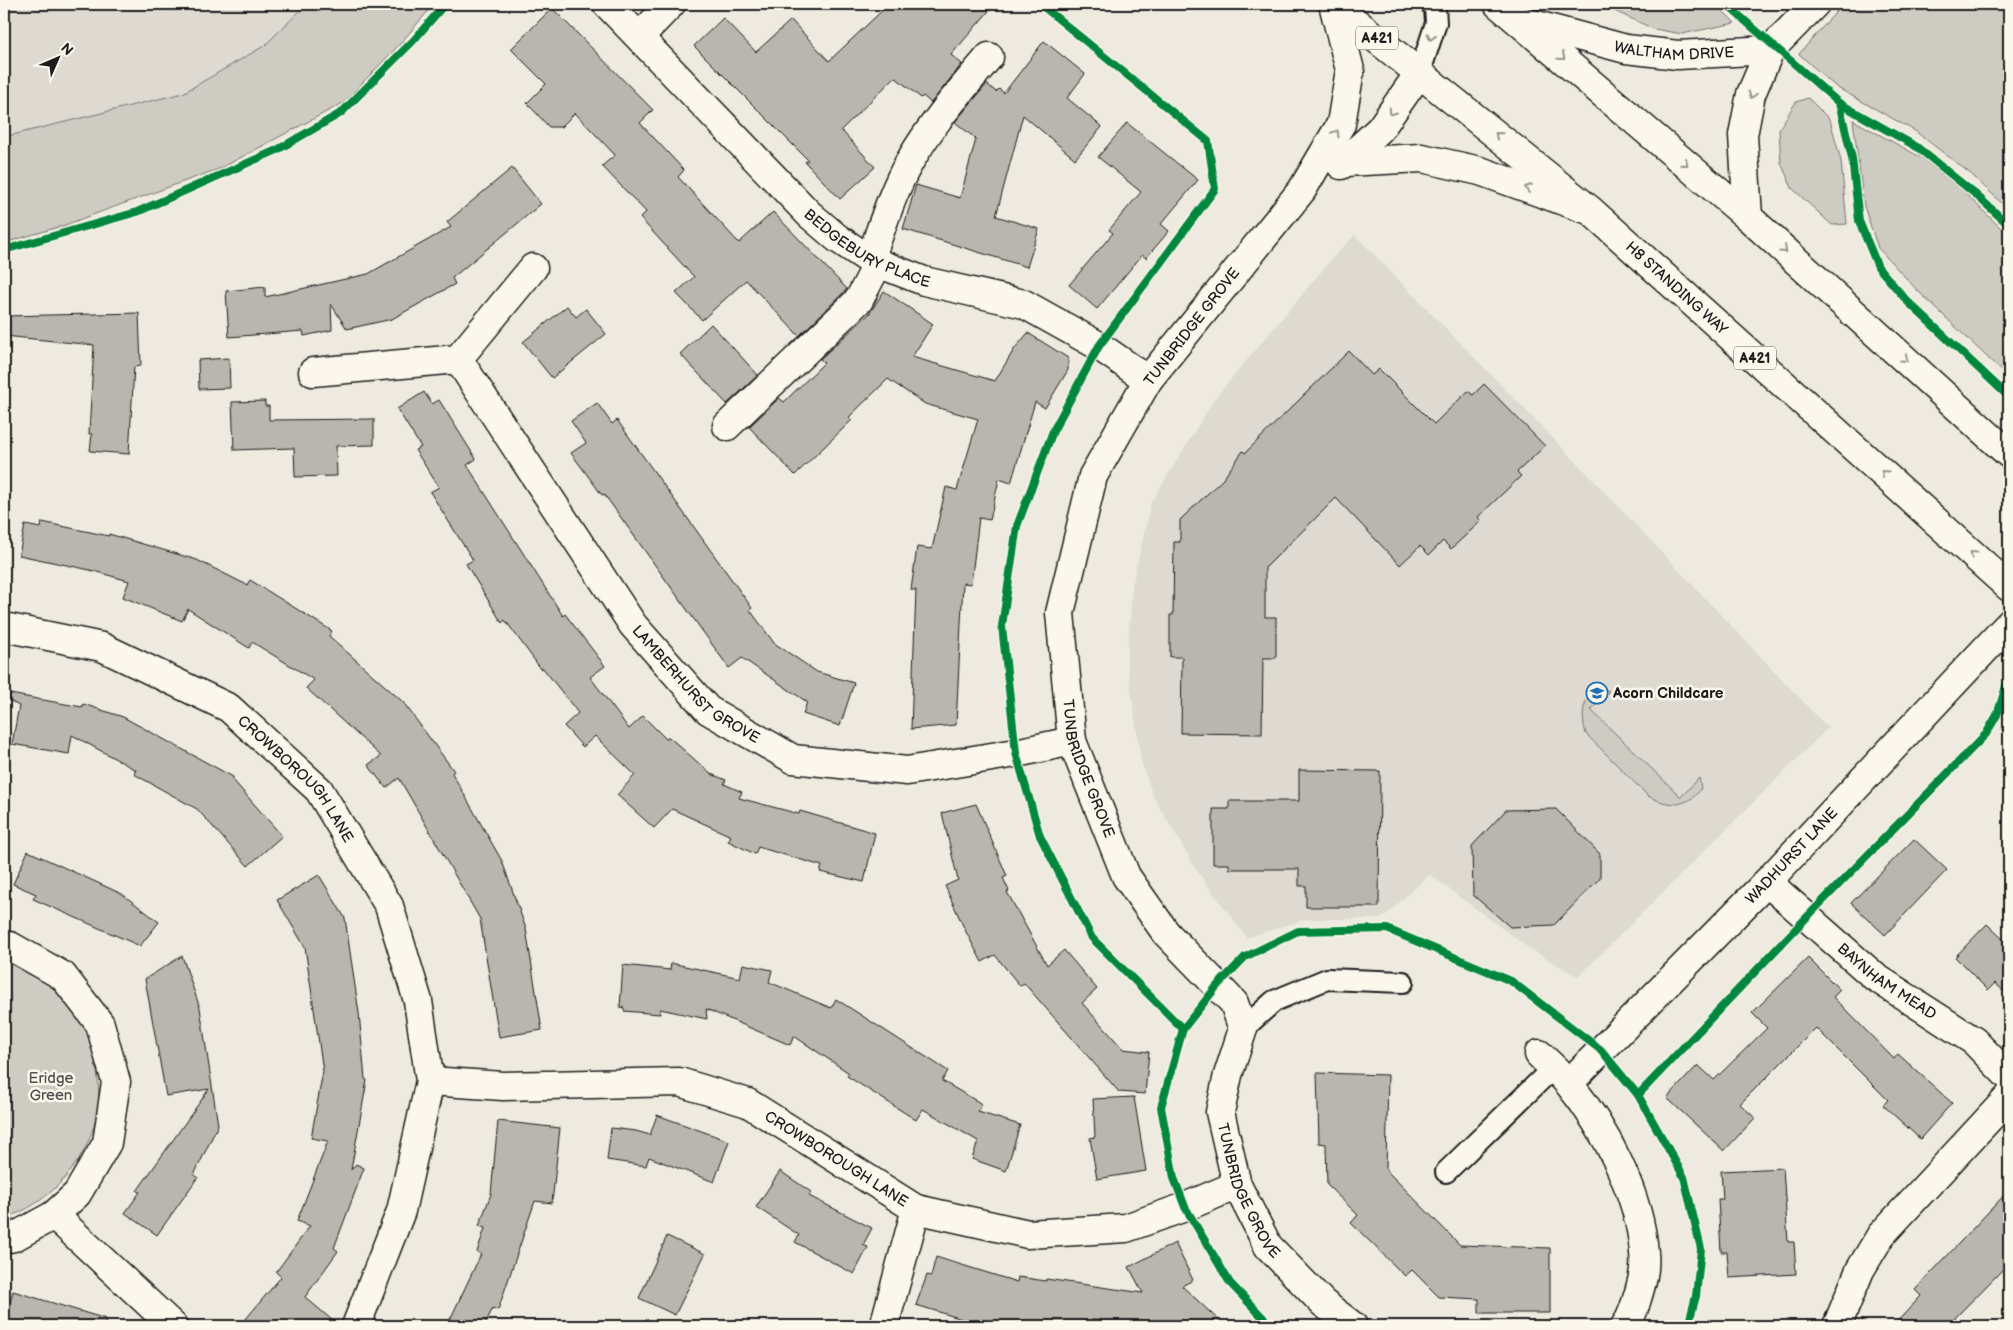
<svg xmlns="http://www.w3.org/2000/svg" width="2013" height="1330" viewBox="0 0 2013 1330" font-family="'Balsamiq Sans',sans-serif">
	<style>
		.built { fill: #dedad1 }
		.green { fill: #ceccc2; stroke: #75746f }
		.building { fill: #b9b6af; stroke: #1c1c1c }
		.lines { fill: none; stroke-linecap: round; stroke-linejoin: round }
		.service-casing { stroke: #1c1c1c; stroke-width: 24 }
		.minor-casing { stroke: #1c1c1c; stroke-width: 31 }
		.trunk-casing { stroke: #1c1c1c; stroke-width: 31 }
		.service { stroke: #fbf7ec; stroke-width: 20 }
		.minor { stroke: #fbf7ec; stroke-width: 28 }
		.trunk { stroke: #fbf7ec; stroke-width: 28 }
		.cycleway-casing { stroke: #fbf7ec; stroke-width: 11 }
		.cycleway { stroke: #00873e; stroke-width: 8 }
		.oneway { stroke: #97948e }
		.labels { text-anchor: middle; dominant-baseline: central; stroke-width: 5; stroke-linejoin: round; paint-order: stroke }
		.shield { fill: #fbf7ec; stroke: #5f5e5a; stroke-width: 1 }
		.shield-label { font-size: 14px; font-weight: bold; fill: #1c1c1c }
		.street-label { font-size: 15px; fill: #1c1c1c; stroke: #fbf7ec }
		.poi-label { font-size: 15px; font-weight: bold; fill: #1c1c1c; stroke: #fbf7ec; text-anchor: start }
		.park-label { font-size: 15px; fill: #51514e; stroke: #fbf7ec }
	</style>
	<rect width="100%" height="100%" fill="#eeeadf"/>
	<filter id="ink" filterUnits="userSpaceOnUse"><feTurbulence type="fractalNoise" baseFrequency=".02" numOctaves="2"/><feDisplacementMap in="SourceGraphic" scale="10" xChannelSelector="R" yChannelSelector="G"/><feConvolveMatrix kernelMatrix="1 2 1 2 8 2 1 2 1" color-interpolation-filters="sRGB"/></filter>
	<g filter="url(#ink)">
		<g class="built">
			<path d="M 4,4 L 424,4 L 4,235 Z"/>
			<path d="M 1355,235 L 1581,467 L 1828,728 L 1578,977 L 1530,949 L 1430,875 L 1381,919 L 1305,919 L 1247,938 L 1197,871 L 1153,796 L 1141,761 L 1127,661 L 1132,586 L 1151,503 L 1215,398 L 1336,254 Z"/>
		</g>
		<g class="green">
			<path d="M 307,4 L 434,4 L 399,45 L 343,103 L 221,168 L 62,226 L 4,243 L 4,137 L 183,93 L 264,46 Z"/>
			<path d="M 1599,4 L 1716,4 L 1735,23 L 1682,34 L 1654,29 Z"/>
			<path d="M 1843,4 L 2009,4 L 2009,210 L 1971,174 L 1915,131 L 1836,87 L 1799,54 Z"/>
			<path d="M 1808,98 L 1830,120 L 1841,161 L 1847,224 L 1832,225 L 1792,188 L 1781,163 L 1779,129 L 1796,102 Z"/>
			<path d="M 1853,120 L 1922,158 L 1963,191 L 2009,236 L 2009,378 L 1918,291 L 1878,248 L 1864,206 Z"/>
			<path d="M 1602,688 L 1609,691 L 1591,710 L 1681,797 L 1699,778 L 1701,788 C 1688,809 1667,806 1648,796 L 1586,734 C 1581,717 1581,693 1602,688 Z"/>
			<path d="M 4,961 C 28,966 50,984 66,1002 C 70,1008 76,1014 80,1020 C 94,1041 101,1084 98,1108 C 91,1157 51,1205 4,1218 Z"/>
		</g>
		<g class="building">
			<path d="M 889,4 L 995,4 L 951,55 L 962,64 L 931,103 L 923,96 L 921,98 L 895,77 L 841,130 L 875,167 L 840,199 L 805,162 L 808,160 L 694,46 L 723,18 L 756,52 L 791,20 L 829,61 Z"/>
			<path d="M 552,8 L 653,110 L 640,123 L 684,170 L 678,177 L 739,243 L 773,212 L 847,289 L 799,336 L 746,280 L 702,320 L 676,293 L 694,277 L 640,218 L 646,212 L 602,166 L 615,155 L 575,113 L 561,127 L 549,127 L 527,103 L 546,84 L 511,49 Z"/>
			<path d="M 1044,41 L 1085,74 L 1067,98 L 1102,127 L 1075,159 L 1023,115 L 996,216 L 1039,229 L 1027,267 L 903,229 L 916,185 L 960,198 L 976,139 L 955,122 L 987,84 L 996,92 L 999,89 L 1004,93 Z"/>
			<path d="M 1127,123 L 1198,180 L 1161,224 L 1169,231 L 1146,258 L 1142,255 L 1097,309 L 1069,285 L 1113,233 L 1109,230 L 1141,192 L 1098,157 Z"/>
			<path d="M 512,168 L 541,204 L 452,278 L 455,284 L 392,319 L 347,329 L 331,304 L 332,330 L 304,336 L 303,331 L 229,337 L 226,291 L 265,287 L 265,297 L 368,274 L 451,227 L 447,222 Z"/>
			<path d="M 884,291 L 933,324 L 912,357 L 995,381 L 1015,348 L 1028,333 L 1068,358 L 1068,370 L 1045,408 L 1035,402 L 1011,483 L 999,479 L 990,520 L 979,518 L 971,584 L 963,583 L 956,725 L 911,729 L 916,590 L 911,590 L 917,547 L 932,549 L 946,487 L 957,490 L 978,419 L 925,404 L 888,379 L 849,417 L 852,420 L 795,475 L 749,427 L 779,398 L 784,402 L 824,363 L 820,359 L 869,314 Z"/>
			<path d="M 567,306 L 576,317 L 586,309 L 606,334 L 552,378 L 523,342 Z"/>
			<path d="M 139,313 L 141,366 L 134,367 L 129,454 L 90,451 L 92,434 L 89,434 L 94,345 L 4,336 L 4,316 Z"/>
			<path d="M 711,324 L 758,375 L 727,404 L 680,354 Z"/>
			<path d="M 1349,351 L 1372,375 L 1379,369 L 1434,424 L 1468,391 L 1473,395 L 1484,384 L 1545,446 L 1517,472 L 1521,476 L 1478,517 L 1481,521 L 1451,549 L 1443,541 L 1429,555 L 1420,546 L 1400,565 L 1336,498 L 1265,568 L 1265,617 L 1276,617 L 1276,658 L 1263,658 L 1262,734 L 1181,733 L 1182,657 L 1170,657 L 1170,615 L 1173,615 L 1174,542 L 1180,542 L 1180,520 L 1223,479 L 1243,451 L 1245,453 Z"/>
			<path d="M 229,358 L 230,388 L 199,389 L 198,360 Z"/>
			<path d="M 424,392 L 432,404 L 439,400 L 476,459 L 467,465 L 563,616 L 565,614 L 605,666 L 590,677 L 629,729 L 643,716 L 666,739 L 669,737 L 711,774 L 726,780 L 724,784 L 742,792 L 739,798 L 799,814 L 800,811 L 875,833 L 864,882 L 820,872 L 822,866 L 758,847 L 755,854 L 728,841 L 731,836 L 672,809 L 654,828 L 617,795 L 635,775 L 595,736 L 583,747 L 564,726 L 578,713 L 543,668 L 541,669 L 505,620 L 502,623 L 466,564 L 473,560 L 430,492 L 439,487 L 415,450 L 421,447 L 397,409 Z"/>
			<path d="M 265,401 L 265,406 L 269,406 L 269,420 L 374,419 L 374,445 L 336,446 L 337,476 L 295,477 L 294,448 L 234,450 L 232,402 Z"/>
			<path d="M 597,403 L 612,424 L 617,420 L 752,608 L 750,610 L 774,643 L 817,672 L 854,683 L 840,726 L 803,714 L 807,702 L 742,658 L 729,668 L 604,494 L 602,495 L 571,453 L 586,443 L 571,421 Z"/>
			<path d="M 42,522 L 109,536 L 109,534 L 197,560 L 247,585 L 250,580 L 332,631 L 329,636 L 403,702 L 454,771 L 452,773 L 502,861 L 526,929 L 542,1030 L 499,1037 L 480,919 L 399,778 L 386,788 L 368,765 L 381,756 L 306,688 L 314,680 L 252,642 L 249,648 L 188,609 L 182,621 L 123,597 L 129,581 L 90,570 L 19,555 L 25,525 L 41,528 Z"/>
			<path d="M 10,694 L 82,707 L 83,704 L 123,717 L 233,777 L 233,780 L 282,836 L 248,866 L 197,809 L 134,774 L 136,770 L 72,735 L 69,754 L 12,744 L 19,706 L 8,700 Z"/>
			<path d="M 1299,770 L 1380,771 L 1379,907 L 1306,907 L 1306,886 L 1299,886 L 1299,869 L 1229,869 L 1229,864 L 1213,864 L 1213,809 L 1229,809 L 1229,801 L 1299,801 Z"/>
			<path d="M 976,804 L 1007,876 L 1003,878 L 1009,891 L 1007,892 L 1047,965 L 1064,950 L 1097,989 L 1082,1003 L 1123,1049 L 1149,1052 L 1145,1094 L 1119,1092 L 1024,983 L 1020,986 L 995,955 L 982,962 L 965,930 L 945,886 L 958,880 L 942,813 Z"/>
			<path d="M 1556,809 L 1600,854 L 1600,878 L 1554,925 L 1510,927 L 1473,895 L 1472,846 L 1506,810 Z"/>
			<path d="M 1914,839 L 1947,870 L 1885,935 L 1851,903 Z"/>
			<path d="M 28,851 L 122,894 L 159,922 L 140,946 L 33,899 L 36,894 L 13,884 Z"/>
			<path d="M 319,875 L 345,918 L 359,1013 L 365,1079 L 367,1080 L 351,1170 L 356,1164 L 364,1168 L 334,1248 L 338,1251 L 305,1297 L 339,1326 L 240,1326 L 281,1277 L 276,1272 L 310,1226 L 297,1221 L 328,1141 L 311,1138 L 323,1071 L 305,947 L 277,900 Z"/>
			<path d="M 1987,924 L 2009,945 L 2009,996 L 1995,983 L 1988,990 L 1955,957 Z"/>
			<path d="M 182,956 L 200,1008 L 218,1125 L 194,1175 L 198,1177 L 157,1235 L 125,1213 L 140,1192 L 137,1191 L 209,1089 L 166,1096 L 145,979 Z"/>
			<path d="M 1808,958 L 1840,990 L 1833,997 L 1894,1059 L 1898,1054 L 1952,1103 L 1920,1139 L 1883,1105 L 1888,1100 L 1816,1028 L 1740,1104 L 1755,1118 L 1724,1151 L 1667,1098 L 1698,1065 L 1714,1080 L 1767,1028 L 1752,1013 Z"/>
			<path d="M 671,963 L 740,978 L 743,964 L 772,970 L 769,982 L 831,1008 L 836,999 L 948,1071 L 942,1081 L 982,1104 L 978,1112 L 1020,1125 L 1006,1171 L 972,1159 L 978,1141 L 923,1109 L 916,1120 L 847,1076 L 849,1073 L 794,1036 L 790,1045 L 706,1009 L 707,1019 L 660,1009 L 660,1014 L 624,1011 L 624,1008 L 620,1007 L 623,965 L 670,970 Z"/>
			<path d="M 1317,1073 L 1388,1075 L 1386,1170 L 1460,1245 L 1550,1248 L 1550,1313 L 1479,1313 L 1479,1299 L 1439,1297 L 1412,1270 L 1405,1276 L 1351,1223 L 1358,1215 L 1327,1185 L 1326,1144 L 1319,1143 Z"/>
			<path d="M 1134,1097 L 1146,1171 L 1097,1179 L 1090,1138 L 1095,1137 L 1093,1099 Z"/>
			<path d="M 657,1115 L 729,1141 L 714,1182 L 649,1157 L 646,1166 L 607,1160 L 611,1128 L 636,1131 L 650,1135 Z"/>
			<path d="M 498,1121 L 560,1128 L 552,1203 L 535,1201 L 498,1310 L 493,1308 L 484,1326 L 447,1326 L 481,1254 L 477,1252 L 485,1228 L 479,1226 L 491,1194 Z"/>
			<path d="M 1783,1168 L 1788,1242 L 1794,1242 L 1796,1274 L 1729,1278 L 1727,1252 L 1721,1252 L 1718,1199 L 1723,1199 L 1721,1171 Z"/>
			<path d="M 780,1171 L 811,1192 L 809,1196 L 872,1228 L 863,1245 L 868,1247 L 854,1274 L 795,1242 L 799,1235 L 756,1207 Z"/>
			<path d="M 2009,1190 L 2009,1263 L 1947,1326 L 1893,1326 L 1921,1296 L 1915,1290 Z"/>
			<path d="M 667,1236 L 705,1254 L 675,1315 L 639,1298 Z"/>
			<path d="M 1175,1243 L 1193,1280 L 1182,1286 L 1225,1326 L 985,1326 L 916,1305 L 927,1275 L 931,1276 L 936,1257 L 1017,1282 L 1018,1277 L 1046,1281 L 1046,1279 L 1143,1293 L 1129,1267 Z"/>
			<path d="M 13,1291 L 106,1319 L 105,1326 L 4,1326 Z"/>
		</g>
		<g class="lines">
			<g class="service-casing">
				<g id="service">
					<path d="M 1420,72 L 1436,23 L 1435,7 L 1431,4"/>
					<path d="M 1243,1029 L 1274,1001 L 1327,979 L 1403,982"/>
					<path d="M 1446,1172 L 1553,1068"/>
				</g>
			</g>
			<g class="minor-casing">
				<g id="minor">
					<path id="s1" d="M 607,4 L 809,214 L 837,238 L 870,260 L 924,281 L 1024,304 L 1099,346 L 1148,380"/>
					<path id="s2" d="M 1333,4 L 1350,70 L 1341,124 L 1302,190 L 1148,380 L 1093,476 L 1060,613 L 1072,741 L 1126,876 L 1166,933 L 1234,1003 L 1243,1029 L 1228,1075 L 1220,1112 L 1237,1185 L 1268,1246 L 1323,1303 L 1353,1326"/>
					<path id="s3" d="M 1518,20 L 1626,49 L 1678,55 L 1770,50"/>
					<path d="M 640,36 L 671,4"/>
					<path d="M 1345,162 L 1422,158 L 1480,171 L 1586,209"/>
					<path d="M 1341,165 L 1380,129 L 1420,72"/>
					<path d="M 1748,217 L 1743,135 L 1751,94 L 1770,50 L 1815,4"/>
					<path d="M 870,260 C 882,227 892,192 910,161 C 932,123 961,90 989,57"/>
					<path id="s4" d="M 458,359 L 633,625 L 708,710 L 793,759 L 907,771 L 1016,753 L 1072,741"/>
					<path d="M 313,372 L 458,359 L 533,268"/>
					<path d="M 727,426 L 859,300 L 878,263"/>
					<path id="s5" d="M 4,627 L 102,647 L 229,708 L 319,790 L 389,906 L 418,1001 L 430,1081 L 401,1211 L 356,1326"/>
					<path id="s6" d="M 1767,882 L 1875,977 L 1974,1041 L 2009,1077"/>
					<path d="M 1539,1054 C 1549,1064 1560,1073 1569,1084 C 1605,1128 1640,1195 1644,1253 C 1646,1270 1641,1286 1636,1302 C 1633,1311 1631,1319 1625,1326"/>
					<path id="s7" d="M 430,1081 L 503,1086 L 679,1082 L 748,1103 L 916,1209 L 1028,1234 L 1126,1228 L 1185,1207 L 1237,1185"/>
					<path id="s8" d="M 1569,1083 L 1767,882 L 2009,624"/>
					<path d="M 54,1215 L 173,1326"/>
					<path d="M 4,1239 L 14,1237 L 54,1215 L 77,1194 L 107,1143 L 116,1082 L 100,1024 L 63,976 L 10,946"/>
					<path d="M 884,1326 L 916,1209"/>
					<path d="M 1837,1326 L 1860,1270 L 1881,1235 L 2009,1097"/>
				</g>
			</g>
			<g class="trunk-casing">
				<g id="trunk">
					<path id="s9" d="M 1333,4 L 1590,210 L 2009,587"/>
					<path d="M 1498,4 L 1748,217 L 2009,454"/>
				</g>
			</g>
			<use href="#service" class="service"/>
			<use href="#minor" class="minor"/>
			<use href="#trunk" class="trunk"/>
			<g class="cycleway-casing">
				<g id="cycleway">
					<path d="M 1040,4 L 1208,141 L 1215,189 L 1099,346 L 1053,431 L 1017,526 L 1002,626 L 1016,753 L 1040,836 L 1092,938 L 1183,1029 L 1217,986 L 1245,957 L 1298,931 L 1387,929 L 1511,981 L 1601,1050 L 1638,1095"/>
					<path d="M 1726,4 L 1839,103 L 1852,158 L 1859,221 L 1878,267 L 1907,301 L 2009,397"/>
					<path d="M 1839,103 L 1917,147 L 1975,194 L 2009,225"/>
					<path d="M 4,250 L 137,212 L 277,150 L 341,113 L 413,41 L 445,4"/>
					<path d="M 1183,1029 L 1161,1107 L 1174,1178 L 1185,1207 L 1230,1283 L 1271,1326"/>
					<path d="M 1688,1326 L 1696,1296 L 1701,1249 L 1684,1177 L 1638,1095 L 1807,917 L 1986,734 L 1997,715 L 2009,677"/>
				</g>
			</g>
			<use href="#cycleway" class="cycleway"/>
		</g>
		<defs><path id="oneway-chevron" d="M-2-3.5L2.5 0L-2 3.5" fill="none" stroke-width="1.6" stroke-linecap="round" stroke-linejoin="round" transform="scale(1.25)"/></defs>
		<g class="oneway">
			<use href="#oneway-chevron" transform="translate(1431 37) rotate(107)"/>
			<use href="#oneway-chevron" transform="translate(1562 57) rotate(41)"/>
			<use href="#oneway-chevron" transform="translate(1752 95) rotate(106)"/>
			<use href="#oneway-chevron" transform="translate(1392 112) rotate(125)"/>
			<use href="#oneway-chevron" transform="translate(1336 133) rotate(-59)"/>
			<use href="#oneway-chevron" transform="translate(1498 135) rotate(-141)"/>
			<use href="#oneway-chevron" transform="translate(1685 163) rotate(41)"/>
			<use href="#oneway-chevron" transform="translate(1528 188) rotate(-160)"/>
			<use href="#oneway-chevron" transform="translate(1784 250) rotate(42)"/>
			<use href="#oneway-chevron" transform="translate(1905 359) rotate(42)"/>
			<use href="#oneway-chevron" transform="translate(1884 473) rotate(-138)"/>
			<use href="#oneway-chevron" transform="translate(1973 554) rotate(-138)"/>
		</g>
	</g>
	<defs>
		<g id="school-ring" transform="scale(1.125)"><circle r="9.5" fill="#fbf7ec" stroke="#1f6fb2" stroke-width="1.5"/><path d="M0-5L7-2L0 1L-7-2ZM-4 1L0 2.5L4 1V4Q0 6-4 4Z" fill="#1f6fb2"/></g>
	</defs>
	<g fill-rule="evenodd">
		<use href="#school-ring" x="1597" y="693"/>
	</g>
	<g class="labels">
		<g class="shield">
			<rect x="1356" y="26.5" width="42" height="23" rx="4"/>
			<rect x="1734" y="346.5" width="42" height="23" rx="4"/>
		</g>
		<g class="shield-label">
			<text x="1377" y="38">A421</text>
			<text x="1755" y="358">A421</text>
		</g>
		<g class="street-label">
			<text stroke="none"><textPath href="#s3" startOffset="160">WALTHAM DRIVE</textPath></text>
			<text stroke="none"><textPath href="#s1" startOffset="360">BEDGEBURY PLACE</textPath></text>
			<text stroke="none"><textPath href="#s9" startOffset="446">H8 STANDING WAY</textPath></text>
			<text transform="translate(1192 327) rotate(-52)">TUNBRIDGE GROVE</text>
			<text stroke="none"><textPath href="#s4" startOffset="406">LAMBERHURST GROVE</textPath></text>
			<text stroke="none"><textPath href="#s2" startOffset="855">TUNBRIDGE GROVE</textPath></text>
			<text stroke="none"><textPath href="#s5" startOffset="339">CROWBOROUGH LANE</textPath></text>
			<text stroke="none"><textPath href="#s8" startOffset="318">WADHURST LANE</textPath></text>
			<text stroke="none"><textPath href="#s6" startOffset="156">BAYNHAM MEAD</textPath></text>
			<text stroke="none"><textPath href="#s7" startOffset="426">CROWBOROUGH LANE</textPath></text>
			<text stroke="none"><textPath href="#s2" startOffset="1335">TUNBRIDGE GROVE</textPath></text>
		</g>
		<g class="poi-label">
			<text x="1613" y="693">Acorn Childcare</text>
		</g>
		<g class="park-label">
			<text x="51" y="1078">Eridge<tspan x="51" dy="17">Green</tspan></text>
		</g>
	</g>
	<rect width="2013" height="1330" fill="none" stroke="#fbf7ec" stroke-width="20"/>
	<rect x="10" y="10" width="1993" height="1310" fill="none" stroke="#1c1c1c" stroke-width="2" filter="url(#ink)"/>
	<g transform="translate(58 58) rotate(45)" stroke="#fbf7ec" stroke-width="4" paint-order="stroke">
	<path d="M0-4L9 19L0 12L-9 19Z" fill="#1c1c1c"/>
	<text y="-8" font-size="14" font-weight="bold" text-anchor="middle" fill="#1c1c1c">N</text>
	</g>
</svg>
